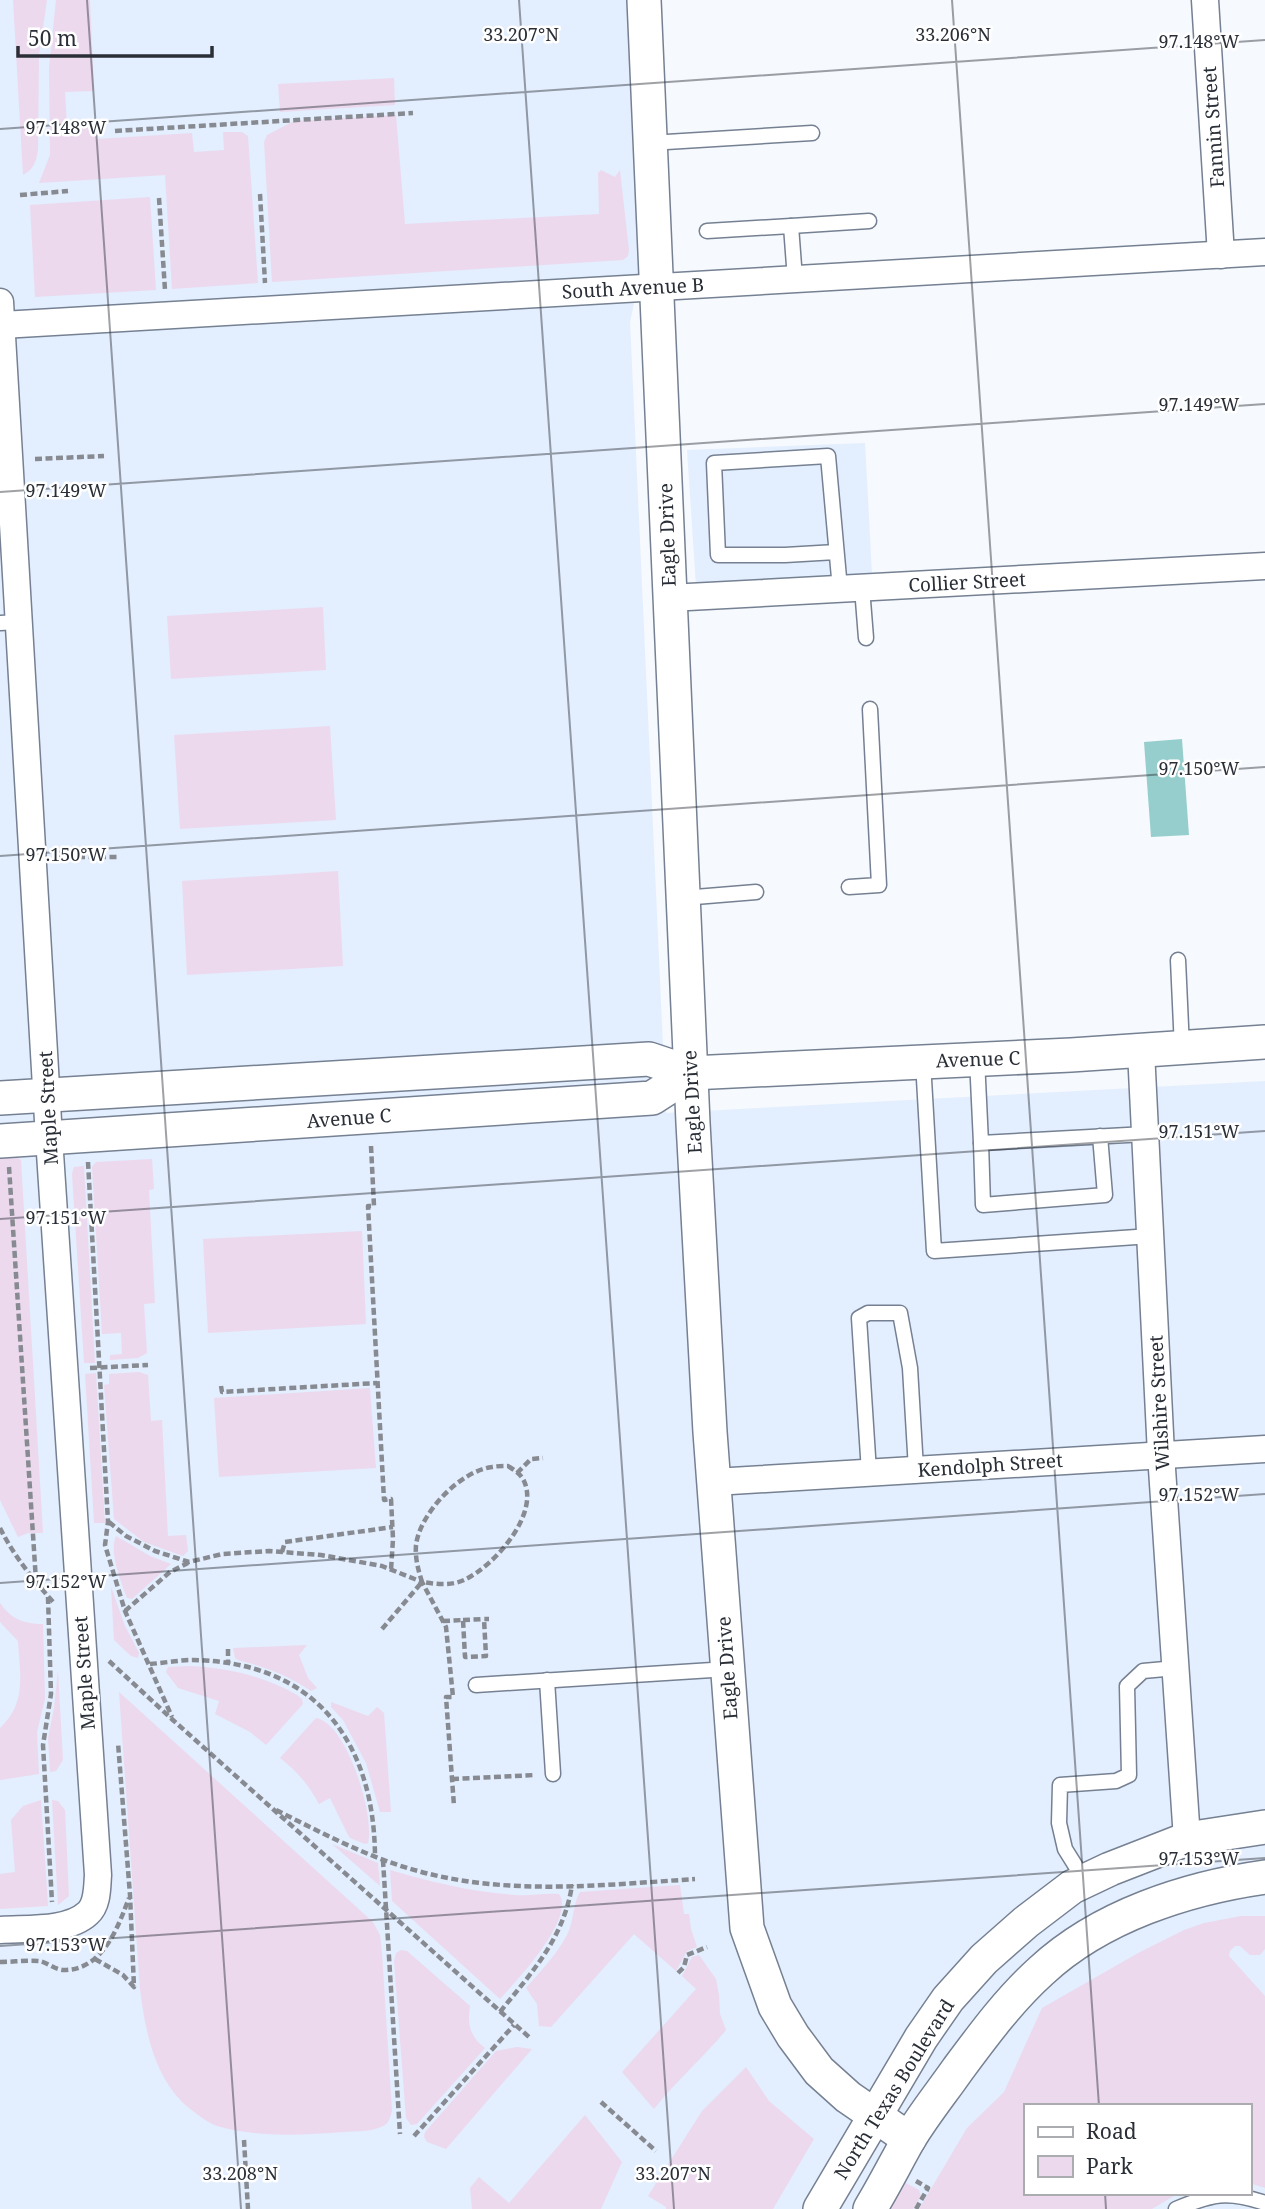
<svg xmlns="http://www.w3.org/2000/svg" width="1265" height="2209" viewBox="0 0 1265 2209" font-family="'Noto Serif',serif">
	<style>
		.built { fill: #e3eefe; fill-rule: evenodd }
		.green { fill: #ecd9ee }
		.water { fill: #96cecd }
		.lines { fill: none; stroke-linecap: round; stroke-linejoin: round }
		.service-casing { stroke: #758092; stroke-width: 17 }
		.minor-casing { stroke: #758092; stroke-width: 29 }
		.tertiary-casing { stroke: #758092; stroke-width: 36 }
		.path { stroke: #878b91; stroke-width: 4.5; stroke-dasharray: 7 3.5; stroke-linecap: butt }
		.service { stroke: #fff; stroke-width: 14 }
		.minor { stroke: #fff; stroke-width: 26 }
		.tertiary { stroke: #fff; stroke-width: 33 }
		.ticks { fill: none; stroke: #2a2f37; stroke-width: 2; stroke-opacity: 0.45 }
		.labels { text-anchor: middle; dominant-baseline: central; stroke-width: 5; stroke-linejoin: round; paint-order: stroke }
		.street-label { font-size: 19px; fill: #2a2f37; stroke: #fff }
		.ticks-label { font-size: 18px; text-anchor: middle; fill: #2a2f37; stroke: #fff; stroke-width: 5; stroke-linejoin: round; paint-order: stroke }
	</style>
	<rect width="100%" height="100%" fill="#f6f9fd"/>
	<g class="built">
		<path d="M 0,0 L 628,0 L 644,257 L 630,322 L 666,1113 L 1265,1081 L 1265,2209 L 0,2209 ZM 1025,2106 L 1249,2106 L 1249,2193 L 1025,2193 Z"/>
		<path d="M 865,443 L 872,575 L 696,585 L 687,450 Z"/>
	</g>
	<g class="green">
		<path d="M 13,0 L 47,0 L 39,55 L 38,150 C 36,162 34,169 23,175 Z"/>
		<path d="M 56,0 L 90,0 L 94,91 L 65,92 L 67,127 L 96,125 L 97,139 L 192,133 L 194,152 L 224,150 L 223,132 L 242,132 L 248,136 L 258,283 L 172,289 L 165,175 L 39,183 L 50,155 L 49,68 Z"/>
		<path d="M 394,78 L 395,105 L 280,112 L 278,84 Z"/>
		<path d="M 396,115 L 405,224 L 599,214 L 598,173 L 601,170 L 615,177 L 620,170 L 629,250 L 628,256 L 623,260 L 272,282 L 264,142 L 267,135 L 294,121 Z"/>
		<path d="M 150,197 L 156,290 L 35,297 L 30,205 Z"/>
		<path d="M 323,607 L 326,670 L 171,679 L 167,616 Z"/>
		<path d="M 330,726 L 336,820 L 180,829 L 174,735 Z"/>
		<path d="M 338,871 L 343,966 L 187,975 L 182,881 Z"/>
		<path d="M 13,1155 L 21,1160 L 43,1533 L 28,1533 L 18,1537 L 0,1500 L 0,1156 Z"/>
		<path d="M 152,1159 L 154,1189 L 149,1190 L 155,1303 L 144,1304 L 147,1353 L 138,1358 L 110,1360 L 110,1355 L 122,1354 L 121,1333 L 102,1334 L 92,1167 L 96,1162 Z"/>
		<path d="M 84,1166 L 95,1363 L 84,1363 L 72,1174 L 74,1167 Z"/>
		<path d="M 362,1231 L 366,1324 L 208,1333 L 203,1239 Z"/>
		<path d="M 139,1372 L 148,1375 L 151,1421 L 162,1420 L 168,1536 L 186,1535 L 188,1551 L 183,1556 L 144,1542 L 114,1519 L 104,1385 L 109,1384 L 109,1374 Z"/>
		<path d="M 96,1373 L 105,1523 L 94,1523 L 85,1374 Z"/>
		<path d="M 370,1388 L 376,1468 L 219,1477 L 214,1398 Z"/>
		<path d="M 116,1536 L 150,1556 L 171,1564 L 132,1599 L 127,1598 L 125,1593 C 120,1577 109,1552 116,1536 Z"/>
		<path d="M 111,1587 L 125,1626 L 139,1653 L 138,1658 L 131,1656 L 114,1640 Z"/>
		<path d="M 0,1603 C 11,1619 24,1624 43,1624 L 45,1699 L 37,1732 L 39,1774 L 0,1780 L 0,1728 C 27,1703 20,1675 18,1641 L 0,1622 Z"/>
		<path d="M 307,1645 L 299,1655 L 308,1678 L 317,1688 L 311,1691 C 288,1675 265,1667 238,1660 L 235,1658 L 233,1648 Z"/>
		<path d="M 190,1666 C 228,1668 264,1676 297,1695 L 302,1699 L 303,1704 L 266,1745 L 250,1732 L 215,1714 L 219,1701 L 178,1688 L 166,1672 L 168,1667 Z"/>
		<path d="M 58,1671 L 63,1760 L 56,1771 L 50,1772 L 48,1738 L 54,1708 Z"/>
		<path d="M 119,1692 L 373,1922 L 380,1935 L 382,1953 L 392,2111 C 390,2118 389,2124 381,2127 C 370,2132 356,2131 344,2132 C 302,2135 259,2138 217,2126 C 206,2122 191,2110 182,2102 C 153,2072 145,2029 140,1989 Z"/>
		<path d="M 331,1702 L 368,1716 L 377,1707 L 384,1713 L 391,1812 L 380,1812 L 366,1763 L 343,1720 L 331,1707 Z"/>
		<path d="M 316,1718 C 347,1723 375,1816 368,1843 L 365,1844 L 350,1838 L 347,1833 L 330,1798 L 319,1804 C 309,1785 297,1771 280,1758 Z"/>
		<path d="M 41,1800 L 48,1906 L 0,1909 L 0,1874 L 15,1872 L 11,1820 L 23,1806 Z"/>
		<path d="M 52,1800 L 58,1801 L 65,1810 L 69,1896 L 58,1905 Z"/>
		<path d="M 332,1844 L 378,1863 L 380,1886 Z"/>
		<path d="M 390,1870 C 431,1882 472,1892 515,1895 C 530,1896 544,1893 559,1894 C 576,1918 516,1981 500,1999 L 392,1901 Z"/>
		<path d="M 680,1885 L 684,1914 L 689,1914 L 691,1929 L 697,1947 L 687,1951 L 676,1971 L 634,1934 L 551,2027 L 539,2026 L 537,2004 L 526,1988 C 541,1971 557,1954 567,1935 C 574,1922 573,1902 580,1892 Z"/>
		<path d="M 1241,1916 L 1265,1916 L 1265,1949 L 1260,1955 L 1250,1955 L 1240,1946 L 1235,1946 L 1230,1951 L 1229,1956 L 1265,1996 L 1265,2188 L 1249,2183 L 1249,2106 L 1025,2106 L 1025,2193 L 1179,2193 L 1152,2209 L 919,2209 L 967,2128 L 1004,2092 L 1042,2008 L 1140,1952 L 1184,1930 L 1204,1923 Z"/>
		<path d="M 401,1950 L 407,1951 L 470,2006 C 467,2024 470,2037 485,2048 L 417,2124 L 411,2125 L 406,2118 L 394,1961 L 396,1953 Z"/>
		<path d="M 699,1955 L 716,1979 L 719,1995 L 720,2014 L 726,2030 C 703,2058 676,2081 654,2109 L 622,2072 L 696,1989 L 682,1976 L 692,1957 Z"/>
		<path d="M 517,2047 L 532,2049 L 446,2149 L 427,2142 L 424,2137 L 425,2132 L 496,2051 Z"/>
		<path d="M 746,2067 L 769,2101 L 814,2139 L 773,2209 L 666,2209 L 666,2207 L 648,2196 L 702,2111 Z"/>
		<path d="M 585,2115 L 622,2162 L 601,2209 L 472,2209 L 470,2188 L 479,2177 L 509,2203 Z"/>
		<path d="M 904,2182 L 919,2190 L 921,2196 L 913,2209 L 886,2209 Z"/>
	</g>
	<path class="water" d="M 1182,739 L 1189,835 L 1151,837 L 1144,742 Z"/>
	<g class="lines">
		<g class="service-casing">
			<g id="service">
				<path d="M 650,143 L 812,133"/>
				<path d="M 791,226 L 869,221"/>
				<path d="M 707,231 L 791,226 L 795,279"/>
				<path d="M 836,552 L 785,555 L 718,555 L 714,463 L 828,456 L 840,589"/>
				<path d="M 862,588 L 866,638"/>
				<path d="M 0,623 L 19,622"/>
				<path d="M 849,887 L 879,885 L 870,709"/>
				<path d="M 683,898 L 756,892"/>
				<path d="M 1178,960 L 1182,1048"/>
				<path d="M 977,1059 L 981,1143 L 1146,1134"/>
				<path d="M 923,1062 L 934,1251 L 1151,1236"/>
				<path d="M 981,1143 L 983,1205 L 1105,1195 L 1100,1136"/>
				<path d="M 869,1472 L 859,1318 L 868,1313 L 900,1313 L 910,1368 L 916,1469"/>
				<path d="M 547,1680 L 553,1774"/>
				<path d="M 476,1685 L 728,1669"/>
				<path d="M 1085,1881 L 1065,1849 L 1059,1823 L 1060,1785 L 1116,1781 L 1129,1775 L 1127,1686 L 1143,1671 L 1176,1668"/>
				<path d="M 1176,2209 C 1212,2194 1227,2190 1265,2203"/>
			</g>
		</g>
		<g class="minor-casing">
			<g id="minor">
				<path d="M 1205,0 L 1221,255"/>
				<path d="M 0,302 L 49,1138 L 98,1875 C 97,1887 98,1904 88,1913 C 68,1932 26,1928 0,1930"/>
				<path d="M 2,325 L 1265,252"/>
				<path d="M 669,598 L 1265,566"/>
				<path d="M 1141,1051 L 1161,1454 L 1187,1839"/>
				<path d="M 714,1482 L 1265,1449"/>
			</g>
		</g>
		<g class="tertiary-casing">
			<g id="tertiary">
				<path d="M 644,0 L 693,1123 L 710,1432 L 747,1928 L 775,2006 L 793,2036 L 819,2071 L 848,2097 L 909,2139"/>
				<path d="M 0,1098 L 649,1059 L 691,1073 L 1071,1055 L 1265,1042"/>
				<path d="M 0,1141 L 652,1098 L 691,1073"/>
				<path d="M 820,2209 L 921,2038 L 948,1999 L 984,1959 L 1026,1922 L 1072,1887 L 1110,1869 L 1187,1839 L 1265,1827"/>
				<path d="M 870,2209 C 884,2186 896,2162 909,2139 C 924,2114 942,2092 958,2069 C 984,2034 1009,2000 1041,1971 C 1100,1916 1187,1888 1265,1877"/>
			</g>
		</g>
		<g class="path">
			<path d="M 115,131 L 413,113"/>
			<path d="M 260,194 L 265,283"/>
			<path d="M 20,195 L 68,191"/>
			<path d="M 159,198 L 165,290"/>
			<path d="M 35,459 L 104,456"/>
			<path d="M 57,857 L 119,857"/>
			<path d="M 371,1146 L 374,1206 L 368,1206 L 384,1500 L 391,1499 L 393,1539 L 391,1570"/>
			<path d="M 88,1162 L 108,1522 L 105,1545 L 125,1611 L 172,1717"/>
			<path d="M 9,1167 L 36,1581"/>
			<path d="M 90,1368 L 148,1365"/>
			<path d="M 221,1386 L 222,1392 L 377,1383"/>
			<path d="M 508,1466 C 514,1470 521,1474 524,1481 C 540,1515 493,1567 464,1580 C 451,1586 436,1584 422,1582 C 418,1569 415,1558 416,1545 C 420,1513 460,1471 492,1467 C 497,1466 503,1466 508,1466 Z"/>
			<path d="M 517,1473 L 531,1459 L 543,1458"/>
			<path d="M 109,1522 L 126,1536 L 155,1551 L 189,1562 L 222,1554 L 269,1551 L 321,1555 L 382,1566 L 422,1582 L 446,1627 L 453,1697 L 446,1697 L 454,1806"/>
			<path d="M 0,1528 C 14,1556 34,1581 55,1604"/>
			<path d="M 282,1552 L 285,1542 L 393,1527"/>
			<path d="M 48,1597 L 51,1694 L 43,1745 L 52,1902"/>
			<path d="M 125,1611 L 170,1572 L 188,1563"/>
			<path d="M 463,1620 L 484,1619"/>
			<path d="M 443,1621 L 463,1620 L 465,1657 L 486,1656 L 484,1619 L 489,1619"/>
			<path d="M 382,1629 L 422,1582"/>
			<path d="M 228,1649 L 228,1664"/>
			<path d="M 109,1661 L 174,1721 L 529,2037"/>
			<path d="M 150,1664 C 164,1663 179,1660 193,1660 C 314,1662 374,1740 375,1856"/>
			<path d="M 452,1779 L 535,1775"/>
			<path d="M 276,1810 C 322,1833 369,1858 418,1871 C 508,1896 603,1885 695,1879"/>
			<path d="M 383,1860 L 400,2134"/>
			<path d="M 95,1959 L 123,1975 L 134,1987 L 130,1895 L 118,1743"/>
			<path d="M 0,1962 C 13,1962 26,1960 39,1961 C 47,1962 55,1970 64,1970 C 103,1970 118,1927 129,1898"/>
			<path d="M 678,1973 L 684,1967 L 687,1955 L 707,1947"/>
			<path d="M 500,2012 C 532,1972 564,1938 572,1885"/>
			<path d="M 601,2102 L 656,2151"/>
			<path d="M 414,2136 L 514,2025"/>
			<path d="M 244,2140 L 248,2209"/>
			<path d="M 916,2209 L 928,2188 L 916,2181"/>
		</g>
		<use href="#service" class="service"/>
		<use href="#minor" class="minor"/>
		<use href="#tertiary" class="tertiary"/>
	</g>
	<path class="ticks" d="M 87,0 L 241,2209M 519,0 L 674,2209M 952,0 L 1099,2106M 0,129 L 1265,40M 0,492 L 1265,404M 0,856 L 1265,767M 0,1219 L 1265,1131M 0,1583 L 1265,1494M 0,1946 L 1265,1858M 1105,2193 L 1106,2209"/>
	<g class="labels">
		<g class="street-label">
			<text transform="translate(1213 127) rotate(-94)">Fannin Street</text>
			<text transform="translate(633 288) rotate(-3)">South Avenue B</text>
			<text transform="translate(667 535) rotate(-92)">Eagle Drive</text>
			<text transform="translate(967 582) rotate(-3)">Collier Street</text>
			<text transform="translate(978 1059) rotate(-2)">Avenue C</text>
			<text transform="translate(692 1102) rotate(-93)">Eagle Drive</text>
			<text transform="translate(48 1108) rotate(-93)">Maple Street</text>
			<text transform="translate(349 1118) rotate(-4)">Avenue C</text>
			<text transform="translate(1159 1403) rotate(-93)">Wilshire Street</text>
			<text transform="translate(990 1465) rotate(-4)">Kendolph Street</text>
			<text transform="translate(727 1668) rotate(-94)">Eagle Drive</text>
			<text transform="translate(84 1673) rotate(-94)">Maple Street</text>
			<text transform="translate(894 2089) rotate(-58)">North Texas Boulevard</text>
		</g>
	</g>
	<g class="ticks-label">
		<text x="521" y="41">33.207°N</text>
		<text x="953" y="41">33.206°N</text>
		<text x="1199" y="48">97.148°W</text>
		<text x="66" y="134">97.148°W</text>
		<text x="1199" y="411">97.149°W</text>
		<text x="66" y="497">97.149°W</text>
		<text x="1199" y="775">97.150°W</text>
		<text x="66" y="861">97.150°W</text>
		<text x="1199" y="1138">97.151°W</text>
		<text x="66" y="1224">97.151°W</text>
		<text x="1199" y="1501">97.152°W</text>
		<text x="66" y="1588">97.152°W</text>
		<text x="1199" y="1865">97.153°W</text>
		<text x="66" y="1951">97.153°W</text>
		<text x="240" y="2180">33.208°N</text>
		<text x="673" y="2180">33.207°N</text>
	</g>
	<rect x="1024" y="2104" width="228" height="91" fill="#ffffff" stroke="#aaacaf" stroke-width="2"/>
	<rect x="1038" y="2127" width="35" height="10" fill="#ffffff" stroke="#aaacaf" stroke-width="2"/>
	<text x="1086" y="2139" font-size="21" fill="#2a2f37">Road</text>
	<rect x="1038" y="2156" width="35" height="21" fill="#ecd9ee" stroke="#aaacaf" stroke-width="2"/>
	<text x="1086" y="2174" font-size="21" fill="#2a2f37">Park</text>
	<path d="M18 46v10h194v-10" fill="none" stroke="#2a2f37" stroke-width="3.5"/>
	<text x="28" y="46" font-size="21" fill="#2a2f37" stroke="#ffffff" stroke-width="5" paint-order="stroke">50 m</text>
</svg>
